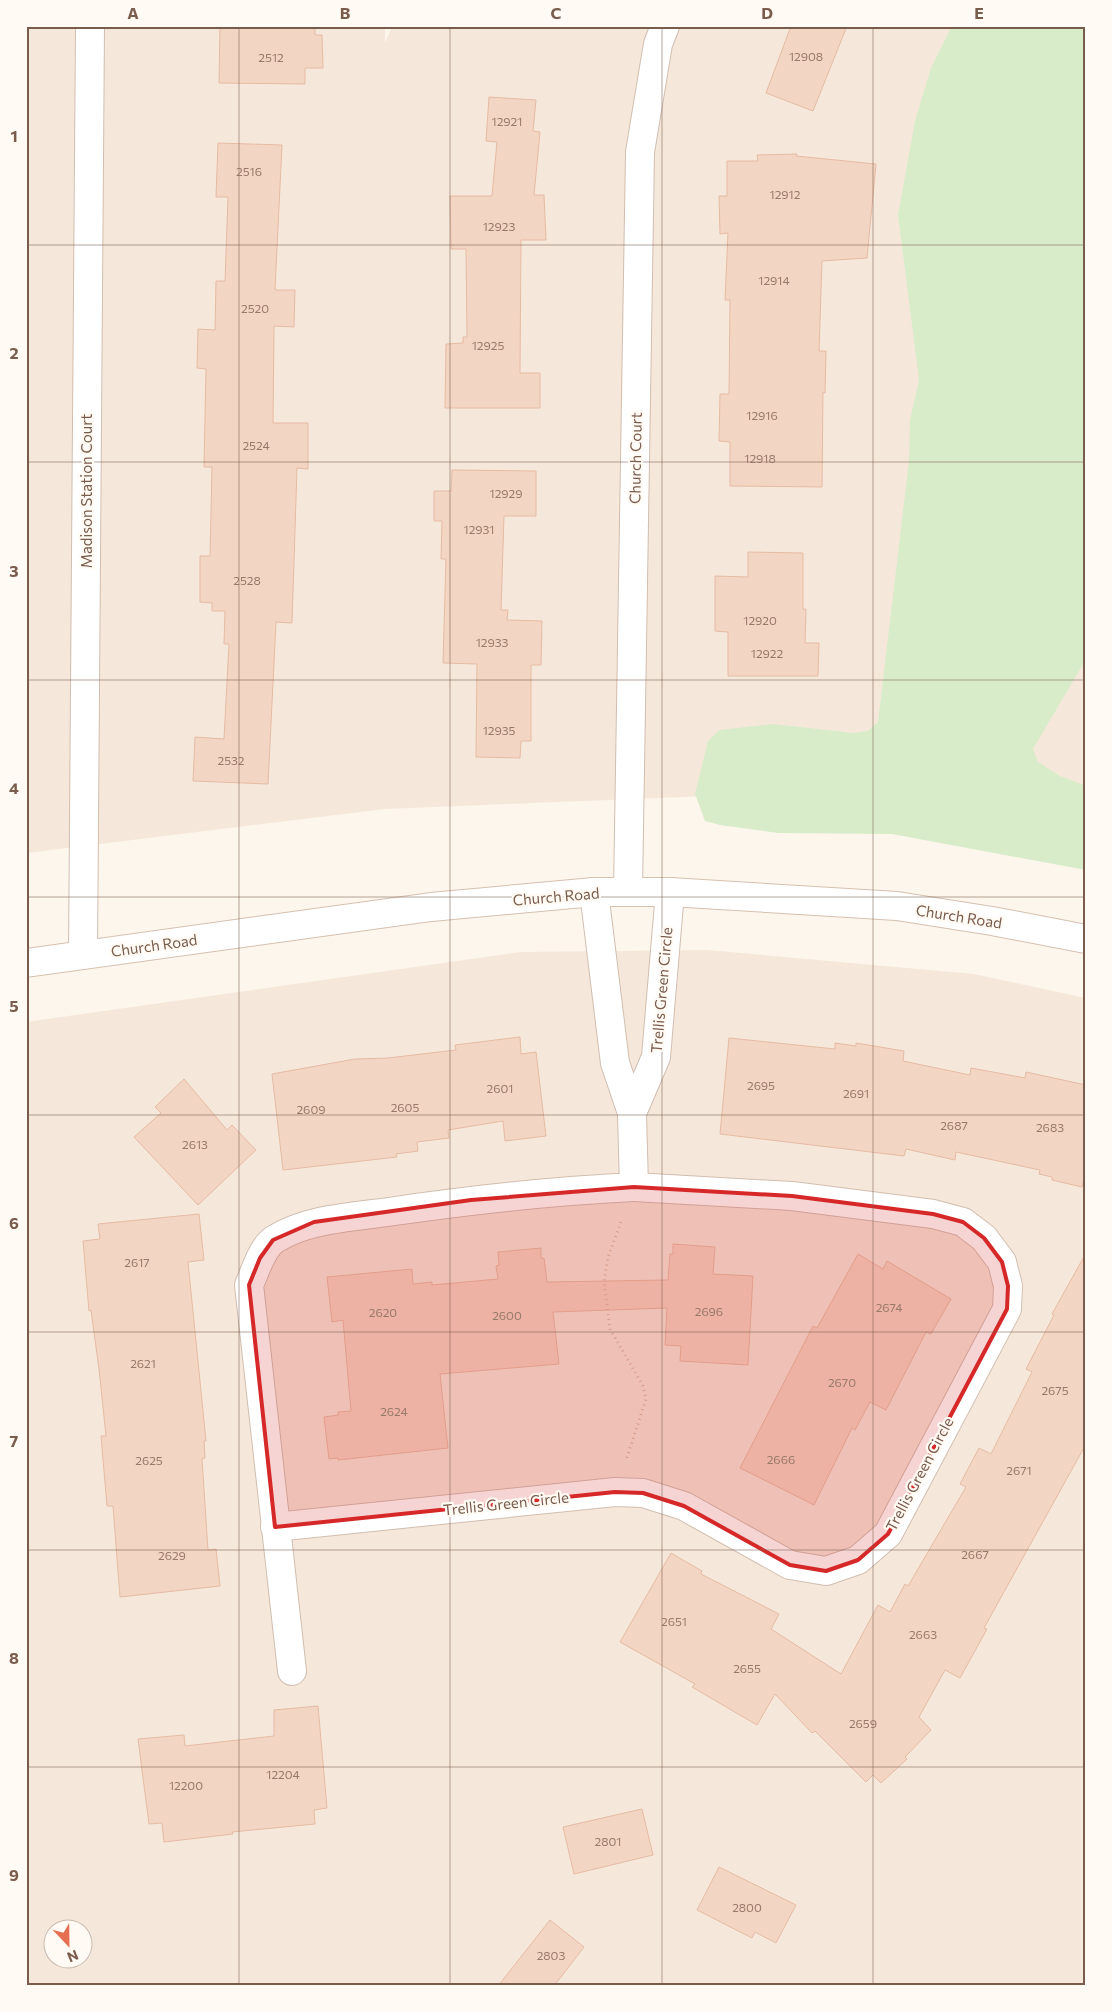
<svg xmlns="http://www.w3.org/2000/svg" width="1112" height="2012" viewBox="0 0 1112 2012" font-family="Commissioner,sans-serif">
	<style>
		.residential { fill: #f5e8da; fill-rule: evenodd }
		.green { fill: #d8ecc9 }
		.building { fill: #f3d5c3; stroke: #e6bba3 }
		.lines { fill: none; stroke-linecap: round; stroke-linejoin: round }
		.street-casing { stroke: #d1beb0; stroke-width: 30 }
		.secondary-casing { stroke: #d6c0b0; stroke-width: 30 }
		.path { stroke: #d9b8a5; stroke-width: 3; stroke-dasharray: 1 4; stroke-linecap: butt }
		.street { stroke: #fff; stroke-width: 28 }
		.secondary { stroke: #fff; stroke-width: 28 }
		.marked { fill: #d62828; fill-opacity: 0.2; stroke: #d62828; stroke-width: 4; stroke-linejoin: round }
		.grid { fill: none; stroke: #7a5c4d; stroke-width: 1; stroke-opacity: 0.55 }
		.labels { text-anchor: middle; dominant-baseline: central; stroke-width: 4.5; stroke-linejoin: round; paint-order: stroke }
		.number-label { font-size: 12px; fill: #987a6a }
		.street-label { font-size: 15px; fill: #7a5c4d; stroke: #fffaf3 }
		.neatline { fill: none; stroke: #7a5c4d; stroke-width: 2 }
		.grid-label { font-size: 16px; text-anchor: middle; font-weight: bold; fill: #7a5c4d }
	</style>
	<rect width="100%" height="100%" fill="#fdf6ec"/>
	<g class="residential">
		<path d="M 26,26 L 385,26 L 385,43 L 392,26 L 1086,26 L 1086,824 L 934,787 L 385,809 L 27,853 L 26,864 Z"/>
		<path d="M 707,950 L 974,974 L 1086,998 L 1086,1986 L 26,1986 L 26,1022 L 520,952 ZM 52,1930 L 82,1930 L 82,1960 L 52,1960 Z"/>
	</g>
	<path class="green" d="M 952,26 L 1086,26 L 1086,659 L 1033,749 L 1038,762 L 1060,776 L 1086,786 L 1086,870 L 892,834 L 778,833 L 720,825 L 705,821 L 695,794 L 708,741 L 719,730 L 773,724 L 854,733 L 868,731 L 878,722 L 909,461 L 910,420 L 919,380 L 898,215 L 915,121 L 931,68 Z"/>
	<g class="building">
		<path d="M 220,26 L 315,26 L 315,35 L 322,35 L 323,68 L 305,68 L 305,84 L 219,83 Z"/>
		<path d="M 791,26 L 847,26 L 813,111 L 766,93 Z"/>
		<path d="M 489,97 L 536,100 L 533,131 L 540,132 L 534,195 L 544,195 L 546,240 L 521,240 L 520,373 L 540,373 L 540,408 L 445,408 L 446,344 L 463,343 L 463,337 L 467,337 L 466,249 L 451,249 L 450,196 L 492,196 L 497,142 L 486,141 Z"/>
		<path d="M 218,143 L 282,145 L 275,290 L 295,290 L 294,327 L 274,326 L 273,423 L 308,423 L 308,469 L 297,468 L 292,623 L 276,622 L 268,784 L 193,781 L 195,737 L 224,739 L 229,644 L 224,644 L 225,611 L 212,611 L 212,603 L 200,602 L 200,556 L 210,556 L 212,467 L 204,467 L 206,369 L 197,368 L 198,329 L 215,330 L 216,281 L 225,281 L 228,197 L 216,197 Z"/>
		<path d="M 797,154 L 796,156 L 876,164 L 867,258 L 822,261 L 819,351 L 826,351 L 825,393 L 823,392 L 822,487 L 730,486 L 730,442 L 719,441 L 720,394 L 729,394 L 730,300 L 725,300 L 728,233 L 720,234 L 719,196 L 727,196 L 727,161 L 758,161 L 757,155 Z"/>
		<path d="M 452,470 L 536,471 L 536,516 L 504,516 L 501,610 L 508,610 L 507,620 L 542,621 L 541,665 L 531,665 L 531,741 L 521,741 L 520,758 L 476,757 L 477,664 L 443,663 L 446,559 L 441,559 L 442,521 L 434,521 L 434,491 L 451,491 Z"/>
		<path d="M 748,552 L 803,553 L 803,609 L 806,609 L 805,643 L 819,643 L 818,676 L 728,676 L 728,632 L 715,631 L 715,576 L 748,577 Z"/>
		<path d="M 520,1037 L 521,1054 L 536,1052 L 546,1136 L 505,1141 L 503,1121 L 448,1130 L 449,1138 L 417,1142 L 418,1151 L 396,1154 L 397,1157 L 283,1170 L 272,1074 L 355,1059 L 388,1058 L 456,1050 L 455,1045 Z"/>
		<path d="M 729,1038 L 835,1049 L 835,1043 L 856,1046 L 856,1043 L 904,1051 L 903,1061 L 970,1075 L 971,1068 L 1025,1078 L 1026,1072 L 1086,1085 L 1086,1170 L 1082,1187 L 1052,1180 L 1052,1177 L 1039,1174 L 1040,1170 L 956,1152 L 955,1160 L 906,1149 L 904,1156 L 720,1134 Z"/>
		<path d="M 184,1079 L 227,1130 L 232,1125 L 256,1150 L 198,1205 L 134,1137 L 161,1113 L 155,1107 Z"/>
		<path d="M 199,1214 L 204,1260 L 188,1262 L 206,1441 L 204,1441 L 205,1458 L 202,1459 L 208,1550 L 216,1549 L 220,1586 L 120,1597 L 113,1506 L 107,1506 L 101,1436 L 106,1436 L 99,1369 L 91,1310 L 89,1311 L 83,1241 L 100,1239 L 98,1224 Z"/>
		<path d="M 673,1244 L 715,1247 L 713,1274 L 753,1276 L 748,1365 L 680,1361 L 681,1346 L 665,1345 L 667,1308 L 553,1312 L 559,1364 L 440,1374 L 448,1448 L 338,1460 L 338,1458 L 329,1459 L 324,1417 L 338,1415 L 338,1412 L 351,1411 L 343,1320 L 332,1322 L 327,1277 L 412,1269 L 413,1284 L 432,1282 L 432,1285 L 498,1279 L 496,1266 L 499,1265 L 498,1252 L 541,1248 L 541,1258 L 544,1258 L 547,1282 L 668,1280 L 670,1254 L 673,1254 Z"/>
		<path d="M 1086,1253 L 1086,1444 L 984,1628 L 987,1629 L 960,1678 L 945,1670 L 919,1717 L 931,1730 L 905,1757 L 907,1759 L 881,1783 L 873,1775 L 866,1782 L 815,1731 L 812,1733 L 775,1694 L 757,1725 L 692,1687 L 695,1684 L 620,1642 L 671,1553 L 702,1571 L 701,1574 L 779,1614 L 771,1629 L 841,1674 L 878,1605 L 890,1612 L 905,1584 L 908,1586 L 966,1487 L 960,1484 L 979,1448 L 991,1454 L 1032,1372 L 1026,1369 L 1054,1315 L 1052,1314 Z"/>
		<path d="M 858,1254 L 883,1269 L 887,1261 L 951,1299 L 931,1334 L 926,1332 L 886,1410 L 870,1402 L 855,1430 L 852,1428 L 814,1505 L 740,1468 L 813,1326 L 817,1328 Z"/>
		<path d="M 318,1706 L 327,1808 L 314,1810 L 315,1824 L 232,1832 L 233,1834 L 164,1842 L 162,1823 L 149,1824 L 138,1739 L 184,1735 L 185,1746 L 274,1736 L 274,1710 Z"/>
		<path d="M 642,1809 L 653,1855 L 574,1874 L 563,1827 Z"/>
		<path d="M 719,1867 L 796,1905 L 776,1943 L 755,1932 L 752,1938 L 697,1910 Z"/>
		<path d="M 550,1920 L 584,1947 L 554,1986 L 498,1986 Z"/>
	</g>
	<g class="lines">
		<g class="street-casing">
			<g id="street">
				<path d="M 628,891 L 640,152 L 658,44 L 665,26"/>
				<path d="M 594,892 L 615,1063 L 632,1113 L 656,1057 L 670,892"/>
				<path d="M 83,955 L 90,26"/>
				<path d="M 275,1527 L 615,1492 L 643,1493 L 684,1506 L 790,1565 L 826,1571 L 858,1560 L 888,1534 L 1007,1309 L 1008,1286 L 1002,1262 L 984,1238 L 963,1222 L 933,1214 L 792,1196 L 634,1187"/>
				<path d="M 292,1671 L 249,1285 C 255,1272 262,1247 275,1239 C 307,1219 351,1217 388,1212 C 470,1200 551,1191 634,1187 L 632,1113"/>
			</g>
		</g>
		<g class="secondary-casing">
			<path id="secondary" d="M 26,963 L 431,907 L 594,892 L 670,892 L 897,906 L 992,921 L 1086,939"/>
		</g>
		<path class="path" d="M 621,1222 L 608,1257 L 604,1282 L 610,1329 L 643,1386 L 646,1399 L 626,1460"/>
		<use href="#street" class="street"/>
		<use href="#secondary" class="secondary"/>
	</g>
	<path class="marked" d="M 634,1187 L 792,1196 L 933,1214 L 963,1222 L 984,1238 L 1002,1262 L 1008,1286 L 1007,1309 L 888,1534 L 858,1560 L 826,1571 L 790,1565 L 684,1506 L 643,1493 L 615,1492 L 275,1527 L 249,1285 L 260,1258 L 273,1240 L 314,1222 L 471,1200 Z"/>
	<path class="grid" d="M 239,26 L 239,1986M 450,26 L 450,1986M 662,26 L 662,1986M 873,26 L 873,1986M 26,245 L 1086,245M 26,462 L 1086,462M 26,680 L 1086,680M 26,897 L 1086,897M 26,1115 L 1086,1115M 26,1332 L 1086,1332M 26,1550 L 1086,1550M 26,1767 L 1086,1767"/>
	<g class="labels">
		<g class="number-label">
			<text x="806" y="56">12908</text>
			<text x="271" y="57">2512</text>
			<text x="507" y="121">12921</text>
			<text x="249" y="171">2516</text>
			<text x="785" y="194">12912</text>
			<text x="499" y="226">12923</text>
			<text x="774" y="280">12914</text>
			<text x="255" y="308">2520</text>
			<text x="488" y="345">12925</text>
			<text x="762" y="415">12916</text>
			<text x="256" y="445">2524</text>
			<text x="760" y="458">12918</text>
			<text x="506" y="493">12929</text>
			<text x="479" y="529">12931</text>
			<text x="247" y="580">2528</text>
			<text x="760" y="620">12920</text>
			<text x="492" y="642">12933</text>
			<text x="767" y="653">12922</text>
			<text x="499" y="730">12935</text>
			<text x="231" y="760">2532</text>
			<text x="761" y="1085">2695</text>
			<text x="500" y="1088">2601</text>
			<text x="856" y="1093">2691</text>
			<text x="405" y="1107">2605</text>
			<text x="311" y="1109">2609</text>
			<text x="954" y="1125">2687</text>
			<text x="1050" y="1127">2683</text>
			<text x="195" y="1144">2613</text>
			<text x="137" y="1262">2617</text>
			<text x="889" y="1307">2674</text>
			<text x="709" y="1311">2696</text>
			<text x="383" y="1312">2620</text>
			<text x="507" y="1315">2600</text>
			<text x="143" y="1363">2621</text>
			<text x="842" y="1382">2670</text>
			<text x="1055" y="1390">2675</text>
			<text x="394" y="1411">2624</text>
			<text x="781" y="1459">2666</text>
			<text x="149" y="1460">2625</text>
			<text x="1019" y="1470">2671</text>
			<text x="975" y="1554">2667</text>
			<text x="172" y="1555">2629</text>
			<text x="674" y="1621">2651</text>
			<text x="923" y="1634">2663</text>
			<text x="747" y="1668">2655</text>
			<text x="863" y="1723">2659</text>
			<text x="283" y="1774">12204</text>
			<text x="186" y="1785">12200</text>
			<text x="608" y="1841">2801</text>
			<text x="747" y="1907">2800</text>
			<text x="551" y="1955">2803</text>
		</g>
		<g class="street-label">
			<text transform="translate(635 458) rotate(-89)">Church Court</text>
			<text transform="translate(86 491) rotate(-90)">Madison Station Court</text>
			<text transform="translate(556 896) rotate(-5)">Church Road</text>
			<text transform="translate(959 916) rotate(9)">Church Road</text>
			<text transform="translate(154 945) rotate(-8)">Church Road</text>
			<text transform="translate(661 990) rotate(-85)">Trellis Green Circle</text>
			<text transform="translate(919 1474) rotate(-62)">Trellis Green Circle</text>
			<text transform="translate(506 1503) rotate(-6)">Trellis Green Circle</text>
		</g>
	</g>
	<rect width="1112" height="2012" fill="none" stroke="#fffaf3" stroke-width="55"/>
	<g transform="translate(68 1944) rotate(158)"><circle r="24" fill="#fffaf3" stroke="#cabbb1"/>
	<path d="M0-4L9 19L0 12L-9 19Z" fill="#e76f51"/>
	<text y="-8" font-size="14" font-weight="bold" text-anchor="middle" fill="#7a5c4d">N</text>
	</g>
	<rect x="28" y="28" width="1056" height="1956" class="neatline"/>
	<g class="grid-label">
		<text x="133" y="19">A</text>
		<text x="345" y="19">B</text>
		<text x="556" y="19">C</text>
		<text x="767" y="19">D</text>
		<text x="979" y="19">E</text>
		<text x="14" y="142">1</text>
		<text x="14" y="359">2</text>
		<text x="14" y="577">3</text>
		<text x="14" y="794">4</text>
		<text x="14" y="1012">5</text>
		<text x="14" y="1229">6</text>
		<text x="14" y="1447">7</text>
		<text x="14" y="1664">8</text>
		<text x="14" y="1881">9</text>
	</g>
</svg>
